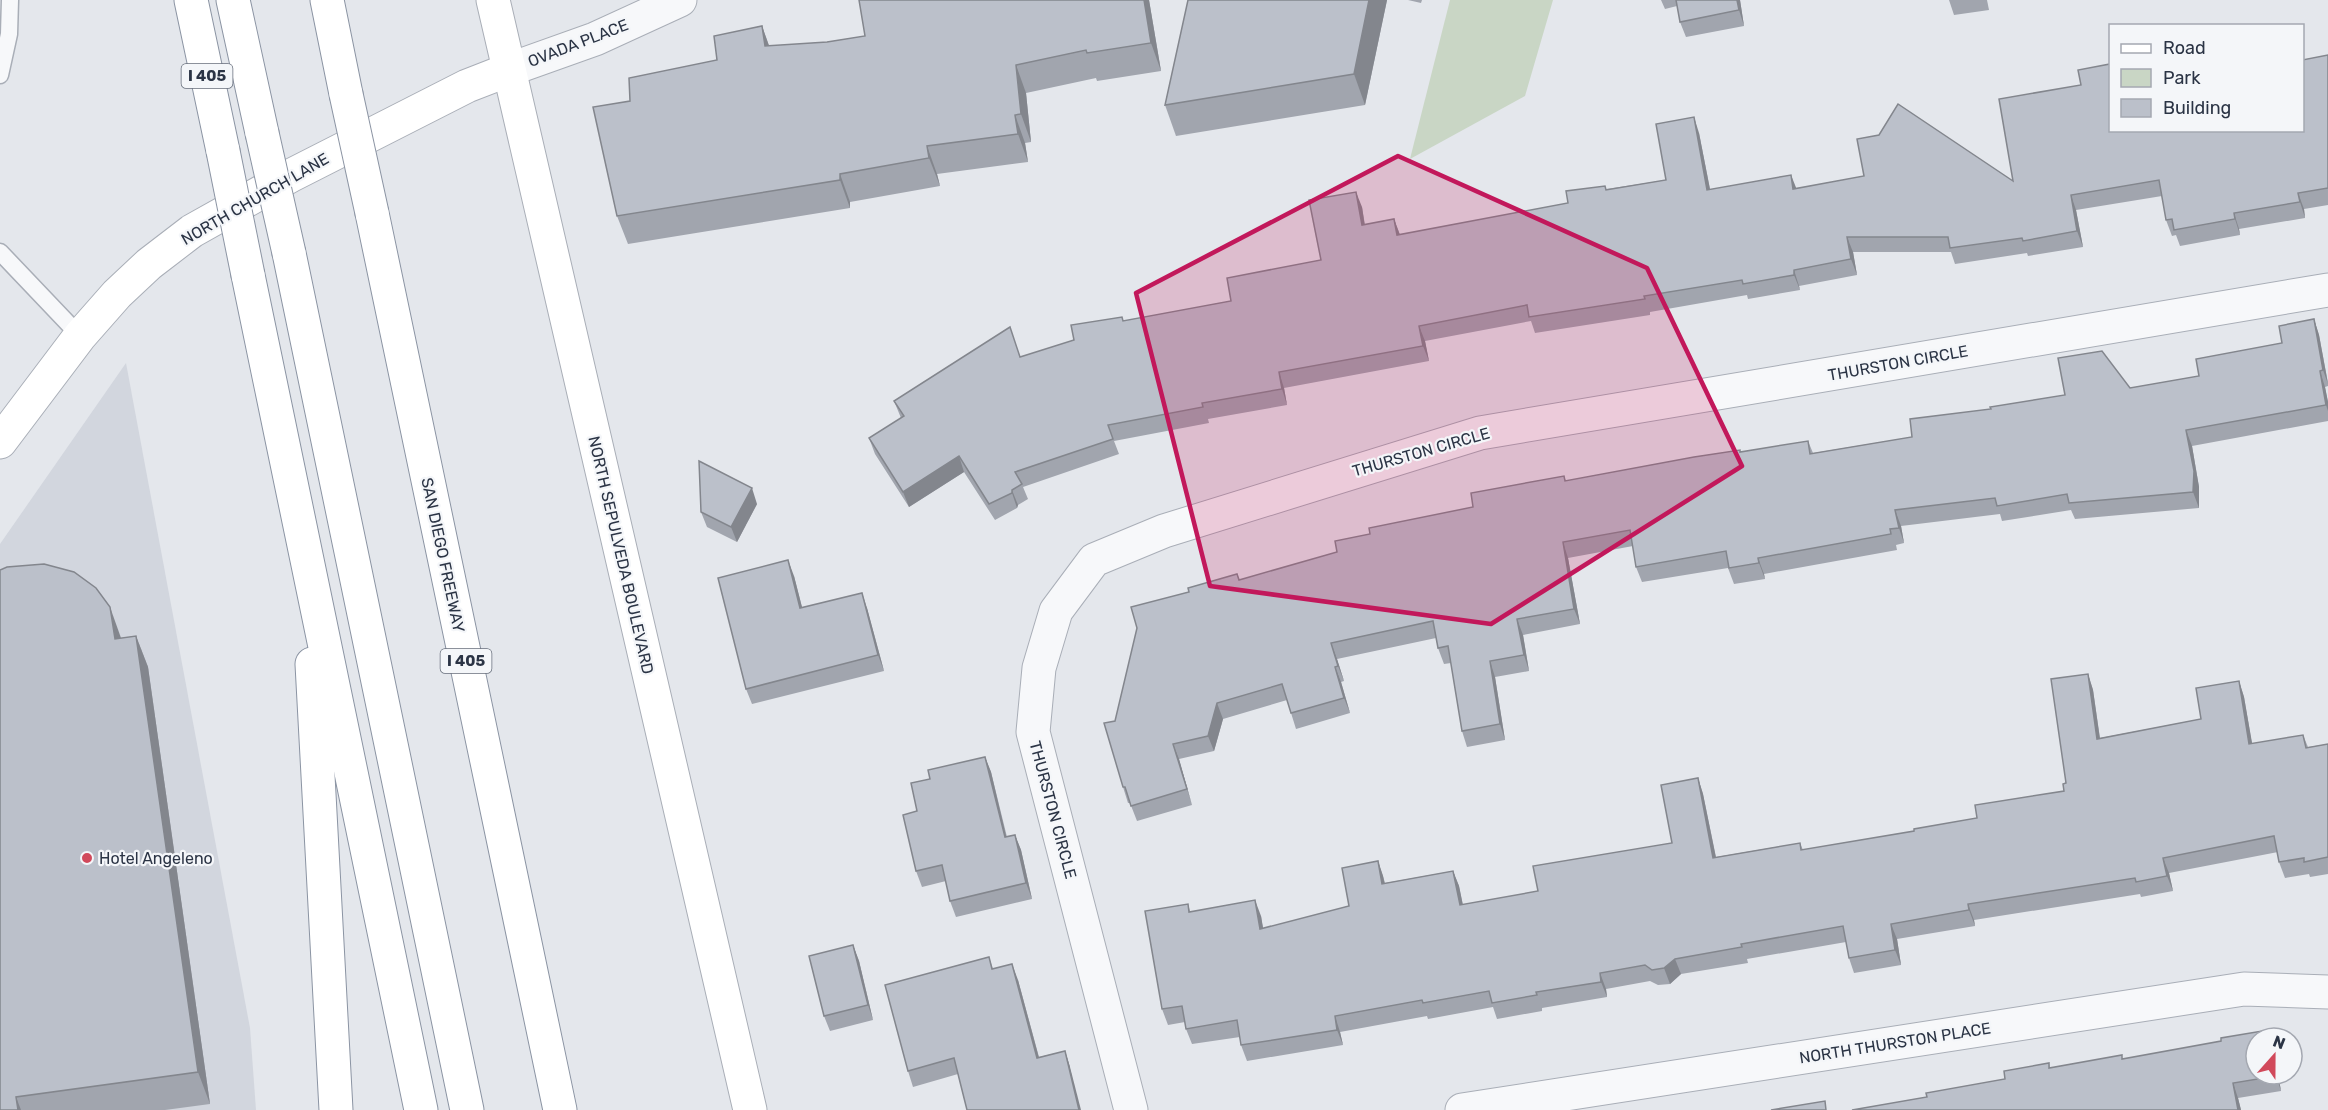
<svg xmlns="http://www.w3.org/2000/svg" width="2328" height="1110" viewBox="0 0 2328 1110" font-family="Rubik,sans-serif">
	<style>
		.built { fill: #d2d6de }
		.green { fill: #c9d6c5 }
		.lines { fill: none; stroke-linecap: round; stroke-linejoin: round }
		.lane-casing { stroke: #a9aeb7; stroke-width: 19 }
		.street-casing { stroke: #a9aeb7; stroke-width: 35 }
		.secondary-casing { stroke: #a9aeb7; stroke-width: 35 }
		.highway-casing { stroke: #8b94a3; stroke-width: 35 }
		.lane { stroke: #f7f8fa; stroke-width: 16 }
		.street { stroke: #f7f8fa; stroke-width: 33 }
		.secondary { stroke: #fff; stroke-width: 33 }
		.highway { stroke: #fff; stroke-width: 33 }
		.highway-bridge-casing { stroke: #8b94a3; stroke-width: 35; stroke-linecap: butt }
		.highway-bridge { stroke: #fff; stroke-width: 33 }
		.wall { fill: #a1a5ae }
		.shaded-wall { fill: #83868d }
		.building { fill: #bbc0ca; stroke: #83868d; stroke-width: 1.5 }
		.marked { fill: #c2185b; fill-opacity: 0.2; stroke: #c2185b; stroke-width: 4.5; stroke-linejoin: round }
		.poi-dot { fill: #d1495b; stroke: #f4f6f9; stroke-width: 2 }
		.labels { text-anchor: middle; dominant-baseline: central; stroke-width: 4.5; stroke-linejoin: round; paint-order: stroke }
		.shield { fill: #f4f6f9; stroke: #676e7b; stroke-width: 1.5 }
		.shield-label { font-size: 15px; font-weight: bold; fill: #2b3445 }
		.street-label { font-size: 16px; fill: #2b3445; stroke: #f4f6f9 }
		.poi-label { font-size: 16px; fill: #2b3445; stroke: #f4f6f9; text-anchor: start }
	</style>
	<rect width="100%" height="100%" fill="#e4e7ec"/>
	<path class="built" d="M 126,363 L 250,1028 L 256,1110 L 0,1110 L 0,544 Z"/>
	<path class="green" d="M 1450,0 L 1553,0 L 1525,96 L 1410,159 Z"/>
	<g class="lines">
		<g class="lane-casing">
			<g id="lane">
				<path d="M 0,75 L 9,34 L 10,0"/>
				<path d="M 0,252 L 80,336"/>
			</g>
		</g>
		<g class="street-casing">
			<g id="street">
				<path d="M 508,70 L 595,39 L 680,0"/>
				<path d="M 1131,1110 L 1033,732 L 1039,668 L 1056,611 L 1094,560 L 1164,531 L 1480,433 L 2328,290"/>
				<path d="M 1462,1110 L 2244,989 L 2328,992"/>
			</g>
		</g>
		<g class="secondary-casing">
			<g id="secondary">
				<path d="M 493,0 L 750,1110"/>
				<path d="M 0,442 L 80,336 L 117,294 L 149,264 L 192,231 L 290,176 L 467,86 L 508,70"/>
			</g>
		</g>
		<g class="highway-casing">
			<g id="highway">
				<path d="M 191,0 L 223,151"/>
				<path d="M 233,0 L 262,133"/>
				<path d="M 327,0 L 346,94"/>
				<path d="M 372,213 L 560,1110"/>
				<path d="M 289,253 L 467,1110"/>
				<path d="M 248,275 L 421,1110"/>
				<path d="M 312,664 L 336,1110"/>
			</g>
		</g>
		<use href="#lane" class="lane"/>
		<use href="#street" class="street"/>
		<use href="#secondary" class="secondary"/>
		<use href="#highway" class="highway"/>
		<g class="highway-bridge-casing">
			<g id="highway-bridge">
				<path d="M 346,94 L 372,213"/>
				<path d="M 262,133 L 289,253"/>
				<path d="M 223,151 L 248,275"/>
			</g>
		</g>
		<use href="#highway-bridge" class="highway-bridge"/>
	</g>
	<g class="wall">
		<path d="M 859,0 L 1149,0 L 1161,71 L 1097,81 L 1096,78 L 1026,93 L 1031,142 L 1025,143 L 1028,162 L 937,174 L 940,186 L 850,202 L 850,208 L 628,244 L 617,216 L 630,101 L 717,60 L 762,26 L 769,46 L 827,42 L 865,36 Z"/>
		<path d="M 1188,0 L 1387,0 L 1365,105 L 1176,136 L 1165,105 Z"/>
		<path d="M 1408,0 L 1422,0 L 1421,3 Z"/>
		<path d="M 1661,0 L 1740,0 L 1744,26 L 1686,37 L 1680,22 L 1677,6 L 1665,9 Z"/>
		<path d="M 1949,0 L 1987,0 L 1989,10 L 1954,15 Z"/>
		<path d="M 2328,55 L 2328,205 L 2304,209 L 2305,218 L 2239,229 L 2240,235 L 2180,246 L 2176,235 L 2172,236 L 2166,220 L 2162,196 L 2076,210 L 2083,247 L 2028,256 L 2027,253 L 1955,264 L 1951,252 L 1853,252 L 1857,275 L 1799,286 L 1800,290 L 1748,299 L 1747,295 L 1650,312 L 1650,315 L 1535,333 L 1531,321 L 1425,341 L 1429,361 L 1284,388 L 1287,405 L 1208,419 L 1209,423 L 1114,441 L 1119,454 L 1023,487 L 1028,499 L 1018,505 L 1017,508 L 995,520 L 964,472 L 909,507 L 875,454 L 869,438 L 901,418 L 894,401 L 1021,357 L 1074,340 L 1124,321 L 1231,301 L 1321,260 L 1362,207 L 1365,225 L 1394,219 L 1400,235 L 1568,203 L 1605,186 L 1606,189 L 1666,180 L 1699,133 L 1710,189 L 1796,188 L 2013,181 L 2110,130 L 2302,130 Z"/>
		<path d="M 2314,319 L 2319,335 L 2328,383 L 2328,386 L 2325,387 L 2328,402 L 2328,421 L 2192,446 L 2199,487 L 2199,508 L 2075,519 L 2071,510 L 2002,521 L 2000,514 L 1901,526 L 1904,543 L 1896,545 L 1897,550 L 1764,574 L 1765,579 L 1734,584 L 1728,568 L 1642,582 L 1636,567 L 1633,546 L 1568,558 L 1580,624 L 1523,635 L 1529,671 L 1495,677 L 1505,740 L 1467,747 L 1462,731 L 1451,663 L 1444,664 L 1438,648 L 1436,638 L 1337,659 L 1344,681 L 1341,682 L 1350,713 L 1296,729 L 1287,700 L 1223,719 L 1214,751 L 1179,759 L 1192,805 L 1137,821 L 1130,803 L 1128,803 L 1123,787 L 1115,721 L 1189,592 L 1237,574 L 1240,580 L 1337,552 L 1370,534 L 1473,507 L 1564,476 L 1566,481 L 1808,441 L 1813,453 L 1912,437 L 1991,409 L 2130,388 L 2199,376 L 2282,343 Z"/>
		<path d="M 757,504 L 737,542 L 707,527 L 701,512 Z"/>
		<path d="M 794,576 L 802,607 L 867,608 L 884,671 L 752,704 L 746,689 Z"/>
		<path d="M 136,636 L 148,667 L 210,1104 L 165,1110 L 0,1110 L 121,638 Z"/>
		<path d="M 2088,674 L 2093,690 L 2100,738 L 2201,719 L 2239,681 L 2244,697 L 2252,744 L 2303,735 L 2308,747 L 2328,744 L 2328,874 L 2310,877 L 2309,874 L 2285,878 L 2279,862 L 2278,852 L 2169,873 L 2173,891 L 2141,897 L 2140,894 L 1974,920 L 1975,926 L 1897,939 L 1901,965 L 1854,973 L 1849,958 L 1846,942 L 1747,959 L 1748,963 L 1681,974 L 1670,984 L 1658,985 L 1650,981 L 1606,989 L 1607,997 L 1542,1008 L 1542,1011 L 1497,1019 L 1493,1007 L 1428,1019 L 1427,1016 L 1340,1032 L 1343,1045 L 1247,1061 L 1241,1045 L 1240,1037 L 1192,1044 L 1186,1029 L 1185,1022 L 1168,1025 L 1162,1009 L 1188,904 L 1190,911 L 1261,916 L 1263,929 L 1349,906 L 1378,861 L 1383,876 L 1385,883 L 1453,871 L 1459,886 L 1463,905 L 1538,891 L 1672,843 L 1698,778 L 1703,794 L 1716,857 L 1800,843 L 1803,850 L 1914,831 L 1977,818 L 2064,791 Z"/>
		<path d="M 985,757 L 991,772 L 1007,837 L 1015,835 L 1021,850 L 1032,899 L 956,917 L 950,901 L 946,881 L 922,887 L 916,871 L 917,811 L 930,779 Z"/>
		<path d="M 853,945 L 859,961 L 873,1020 L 830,1031 L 824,1016 Z"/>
		<path d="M 989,957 L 993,969 L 1018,980 L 1039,1057 L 1065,1051 L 1070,1067 L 958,1074 L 913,1087 L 908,1071 Z"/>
		<path d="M 2123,1058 L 2256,1074 L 2278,1074 L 2281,1091 L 2238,1098 L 2241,1110 L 1852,1110 L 1927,1097 L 2005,1079 L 2049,1063 L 2050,1068 Z"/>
	</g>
	<g class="shaded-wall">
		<path d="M 1144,0 L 1149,0 L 1161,71 L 1151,43 Z"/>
		<path d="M 1369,0 L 1387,0 L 1365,105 L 1354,74 Z"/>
		<path d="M 1737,0 L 1740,0 L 1744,26 L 1739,10 Z"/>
		<path d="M 762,26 L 772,54 L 765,46 Z"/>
		<path d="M 1016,65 L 1026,93 L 1031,142 L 1021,114 Z"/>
		<path d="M 1015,115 L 1025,143 L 1028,162 L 1018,134 Z"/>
		<path d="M 1694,117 L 1699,133 L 1713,205 L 1707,190 Z"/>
		<path d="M 927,146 L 937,174 L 940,186 L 929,158 Z"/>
		<path d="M 840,174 L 850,202 L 850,208 L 840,180 Z"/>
		<path d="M 1791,175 L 1797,190 L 1793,189 Z"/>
		<path d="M 1356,192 L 1362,207 L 1367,241 L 1362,225 Z"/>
		<path d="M 2298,193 L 2304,209 L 2305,218 L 2300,202 Z"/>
		<path d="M 2071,195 L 2076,210 L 2083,247 L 2077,231 Z"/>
		<path d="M 2234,213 L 2239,229 L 2240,235 L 2235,219 Z"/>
		<path d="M 1394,219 L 1400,235 L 1397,235 Z"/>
		<path d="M 1847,237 L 1853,252 L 1857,275 L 1851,259 Z"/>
		<path d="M 1794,270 L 1799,286 L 1800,290 L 1794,275 Z"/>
		<path d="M 2314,319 L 2319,335 L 2328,384 L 2323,370 Z"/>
		<path d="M 1419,326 L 1425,341 L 1429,361 L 1423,346 Z"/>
		<path d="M 2320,371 L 2325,387 L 2328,402 L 2328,411 L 2326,405 Z"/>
		<path d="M 1279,372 L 1284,388 L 1287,405 L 1282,389 Z"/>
		<path d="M 2186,430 L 2192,446 L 2199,487 L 2199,508 L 2193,492 Z"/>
		<path d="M 959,456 L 964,472 L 909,507 L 903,492 Z"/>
		<path d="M 752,488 L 757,504 L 737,542 L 731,527 Z"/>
		<path d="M 1012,490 L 1018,505 L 1017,508 L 1012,493 Z"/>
		<path d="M 1895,510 L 1901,526 L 1904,543 L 1899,528 Z"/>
		<path d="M 1563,542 L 1568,558 L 1580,624 L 1574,609 Z"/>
		<path d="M 1758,558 L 1764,574 L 1765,579 L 1759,563 Z"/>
		<path d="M 788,560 L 794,576 L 806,623 L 800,608 Z"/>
		<path d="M 862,593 L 867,608 L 884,671 L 878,655 Z"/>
		<path d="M 110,607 L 121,638 L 115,639 Z"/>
		<path d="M 1517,619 L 1523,635 L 1529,671 L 1524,655 Z"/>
		<path d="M 136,636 L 148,667 L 210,1104 L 198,1072 Z"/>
		<path d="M 1331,643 L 1337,659 L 1344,681 L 1338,666 Z"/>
		<path d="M 1490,661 L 1495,677 L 1505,740 L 1500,724 Z"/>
		<path d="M 1335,667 L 1341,682 L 1350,713 L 1344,698 Z"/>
		<path d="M 2088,674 L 2093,690 L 2102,754 L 2097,739 Z"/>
		<path d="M 2239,681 L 2244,697 L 2255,760 L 2249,744 Z"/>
		<path d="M 1217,703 L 1223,719 L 1214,751 L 1208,736 Z"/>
		<path d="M 1173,744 L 1179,759 L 1192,805 L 1187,789 Z"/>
		<path d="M 985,757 L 991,772 L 1010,853 L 1005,837 Z"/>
		<path d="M 1698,778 L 1703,794 L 1719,873 L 1713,858 Z"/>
		<path d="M 1015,835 L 1021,850 L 1032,899 L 1026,883 Z"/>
		<path d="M 2163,858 L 2169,873 L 2173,891 L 2167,876 Z"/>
		<path d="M 1378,861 L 1383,876 L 1388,900 L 1382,884 Z"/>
		<path d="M 1453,871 L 1459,886 L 1466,921 L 1460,905 Z"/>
		<path d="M 1255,900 L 1261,916 L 1266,945 L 1260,929 Z"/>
		<path d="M 1968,904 L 1974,920 L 1975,926 L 1969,910 Z"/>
		<path d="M 1891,924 L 1897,939 L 1901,965 L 1895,950 Z"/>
		<path d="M 853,945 L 859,961 L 873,1020 L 868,1005 Z"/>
		<path d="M 1675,959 L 1681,974 L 1670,984 L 1664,968 Z"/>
		<path d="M 1012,964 L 1018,980 L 1043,1073 L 1037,1058 Z"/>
		<path d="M 1600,973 L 1606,989 L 1607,997 L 1601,982 Z"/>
		<path d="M 1335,1016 L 1340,1032 L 1343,1045 L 1337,1030 Z"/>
		<path d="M 1065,1051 L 1070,1067 L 1081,1110 L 1079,1110 Z"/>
		<path d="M 2275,1074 L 2278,1074 L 2281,1091 L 2276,1076 Z"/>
		<path d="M 2233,1083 L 2238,1098 L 2241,1110 L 2238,1110 Z"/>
		<path d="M 16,1097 L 21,1110 L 18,1110 Z"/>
	</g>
	<g class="building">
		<path d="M 859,0 L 1144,0 L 1151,43 L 1087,53 L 1086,50 L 1016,65 L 1021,114 L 1015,115 L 1018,134 L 927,146 L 929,158 L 840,174 L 840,180 L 617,216 L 593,107 L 630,101 L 629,78 L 717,60 L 714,36 L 762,26 L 765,46 L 827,42 L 865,36 Z"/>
		<path d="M 1188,0 L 1369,0 L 1354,74 L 1165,105 Z"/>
		<path d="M 1676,0 L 1737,0 L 1739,10 L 1680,22 Z"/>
		<path d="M 2328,55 L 2328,188 L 2298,193 L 2300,202 L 2234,213 L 2235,219 L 2174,230 L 2172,219 L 2166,220 L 2159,180 L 2071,195 L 2077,231 L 2023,241 L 2022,238 L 1950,248 L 1948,237 L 1847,237 L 1851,259 L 1794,270 L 1794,275 L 1743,284 L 1742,280 L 1644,296 L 1645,299 L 1529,317 L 1527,305 L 1419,326 L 1423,346 L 1279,372 L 1282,389 L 1202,403 L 1203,407 L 1108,425 L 1113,439 L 1015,472 L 1022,484 L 1012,490 L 1012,493 L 989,504 L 959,456 L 903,492 L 869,438 L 904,416 L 894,401 L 1010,327 L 1020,357 L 1074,340 L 1071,325 L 1122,317 L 1123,321 L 1231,301 L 1227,278 L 1321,260 L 1309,200 L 1356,192 L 1362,225 L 1394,219 L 1397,235 L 1568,203 L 1566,191 L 1605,186 L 1606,190 L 1666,180 L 1656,124 L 1694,117 L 1707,190 L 1791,175 L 1793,189 L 1864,176 L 1857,139 L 1879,135 L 1898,104 L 2013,181 L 1999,99 L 2081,85 L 2078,70 L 2110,64 L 2110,130 L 2302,130 L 2302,60 Z"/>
		<path d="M 2314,319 L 2323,370 L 2320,371 L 2326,405 L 2186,430 L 2194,471 L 2193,492 L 2069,503 L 2067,494 L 1997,506 L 1995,498 L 1895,510 L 1899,528 L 1890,529 L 1891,534 L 1758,558 L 1759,563 L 1729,568 L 1726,551 L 1636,567 L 1630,530 L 1563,542 L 1574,609 L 1517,619 L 1524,655 L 1490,661 L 1500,724 L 1462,731 L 1448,646 L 1438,648 L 1433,621 L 1331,643 L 1338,666 L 1335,667 L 1344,698 L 1291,713 L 1282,684 L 1217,703 L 1208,736 L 1173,744 L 1187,789 L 1131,806 L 1125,787 L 1123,787 L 1104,723 L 1115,721 L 1137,628 L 1131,607 L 1189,592 L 1188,588 L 1237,574 L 1239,580 L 1337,552 L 1335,541 L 1370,534 L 1369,528 L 1473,507 L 1471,493 L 1564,476 L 1565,481 L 1694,457 L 1740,450 L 1740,452 L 1808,441 L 1810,454 L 1912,437 L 1910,419 L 1991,409 L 1990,407 L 2065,395 L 2058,358 L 2102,351 L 2130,388 L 2199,376 L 2196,359 L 2282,343 L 2279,326 Z"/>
		<path d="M 699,461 L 752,488 L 731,527 L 701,512 Z"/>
		<path d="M 788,560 L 800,608 L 862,593 L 878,655 L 746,689 L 718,578 Z"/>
		<path d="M 44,564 L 74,572 L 96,588 L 110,607 L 115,639 L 136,636 L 198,1072 L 16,1097 L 18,1110 L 0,1110 L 0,570 L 7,567 Z"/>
		<path d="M 2088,674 L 2097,739 L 2201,719 L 2196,688 L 2239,681 L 2249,744 L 2303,735 L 2306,748 L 2328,744 L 2328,857 L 2304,862 L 2304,858 L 2279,862 L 2274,836 L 2163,858 L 2167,876 L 2136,882 L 2135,878 L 1968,904 L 1969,910 L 1891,924 L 1895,950 L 1849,958 L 1843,926 L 1741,944 L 1742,947 L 1675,959 L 1664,968 L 1652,970 L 1645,965 L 1600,973 L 1601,982 L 1536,992 L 1537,995 L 1492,1003 L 1489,991 L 1423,1003 L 1422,1000 L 1335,1016 L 1337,1030 L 1241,1045 L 1237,1020 L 1186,1029 L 1182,1006 L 1162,1009 L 1145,911 L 1188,904 L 1189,912 L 1255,900 L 1260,929 L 1349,906 L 1342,868 L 1378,861 L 1382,884 L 1453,871 L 1460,905 L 1538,891 L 1533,866 L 1672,843 L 1661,785 L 1698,778 L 1713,858 L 1800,843 L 1801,850 L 1914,831 L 1914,829 L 1977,818 L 1975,805 L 2064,791 L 2063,784 L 2066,783 L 2051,679 Z"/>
		<path d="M 985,757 L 1005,837 L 1015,835 L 1026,883 L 950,901 L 942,865 L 916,871 L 903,815 L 917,811 L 911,783 L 930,779 L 928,770 Z"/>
		<path d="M 853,945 L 868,1005 L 824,1016 L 809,956 Z"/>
		<path d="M 989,957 L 992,969 L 1012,964 L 1037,1058 L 1065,1051 L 1079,1110 L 967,1110 L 954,1058 L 908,1071 L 885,985 Z"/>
		<path d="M 2268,1030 L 2269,1038 L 2256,1038 L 2256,1074 L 2275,1074 L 2276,1076 L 2233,1083 L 2238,1110 L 1852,1110 L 1927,1097 L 1926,1093 L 2005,1079 L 2004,1071 L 2049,1063 L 2049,1068 L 2122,1055 L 2122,1059 L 2221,1041 L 2221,1038 Z"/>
		<path d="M 1825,1101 L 1826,1110 L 1771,1110 Z"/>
	</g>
	<path class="marked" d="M 1398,156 L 1647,268 L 1742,466 L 1491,624 L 1210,586 L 1136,293 Z"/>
	<circle class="poi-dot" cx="87" cy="858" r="6"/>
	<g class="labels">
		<g class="shield">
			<rect x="181.5" y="64" width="51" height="24" rx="4.5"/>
			<rect x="440.5" y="649" width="51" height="24" rx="4.5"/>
		</g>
		<g class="shield-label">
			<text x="207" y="76">I 405</text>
			<text x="466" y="661">I 405</text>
		</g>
		<g class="street-label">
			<text transform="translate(578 43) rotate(-21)">OVADA PLACE</text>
			<text transform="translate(255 199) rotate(-30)">NORTH CHURCH LANE</text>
			<text transform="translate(1898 363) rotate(-10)">THURSTON CIRCLE</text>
			<text transform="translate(1421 452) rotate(-16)">THURSTON CIRCLE</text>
			<text transform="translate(443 555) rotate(78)">SAN DIEGO FREEWAY</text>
			<text transform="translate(621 555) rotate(77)">NORTH SEPULVEDA BOULEVARD</text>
			<text transform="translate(1053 810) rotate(75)">THURSTON CIRCLE</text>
			<text transform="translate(1895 1043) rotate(-9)">NORTH THURSTON PLACE</text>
		</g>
		<g class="poi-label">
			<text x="99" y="858">Hotel Angeleno</text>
		</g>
	</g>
	<rect x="2109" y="24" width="195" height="108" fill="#f4f6f9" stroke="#a4a8b1" stroke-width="1.5"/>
	<rect x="2121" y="44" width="30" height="9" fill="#ffffff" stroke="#a4a8b1" stroke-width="1.5"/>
	<text x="2163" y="54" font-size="18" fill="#2b3445">Road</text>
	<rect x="2121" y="69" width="30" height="18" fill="#c9d6c5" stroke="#a4a8b1" stroke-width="1.5"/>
	<text x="2163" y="84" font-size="18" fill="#2b3445">Park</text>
	<rect x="2121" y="99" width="30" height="18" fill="#bbc0ca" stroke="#a4a8b1" stroke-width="1.5"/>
	<text x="2163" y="114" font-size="18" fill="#2b3445">Building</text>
	<g transform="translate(2274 1056) rotate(21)"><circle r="28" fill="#f4f6f9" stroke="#a4a8b1" stroke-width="1.5"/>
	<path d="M0-4.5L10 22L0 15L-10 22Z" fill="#d1495b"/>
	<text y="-9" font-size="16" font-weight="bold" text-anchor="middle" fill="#2b3445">N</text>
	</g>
</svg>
